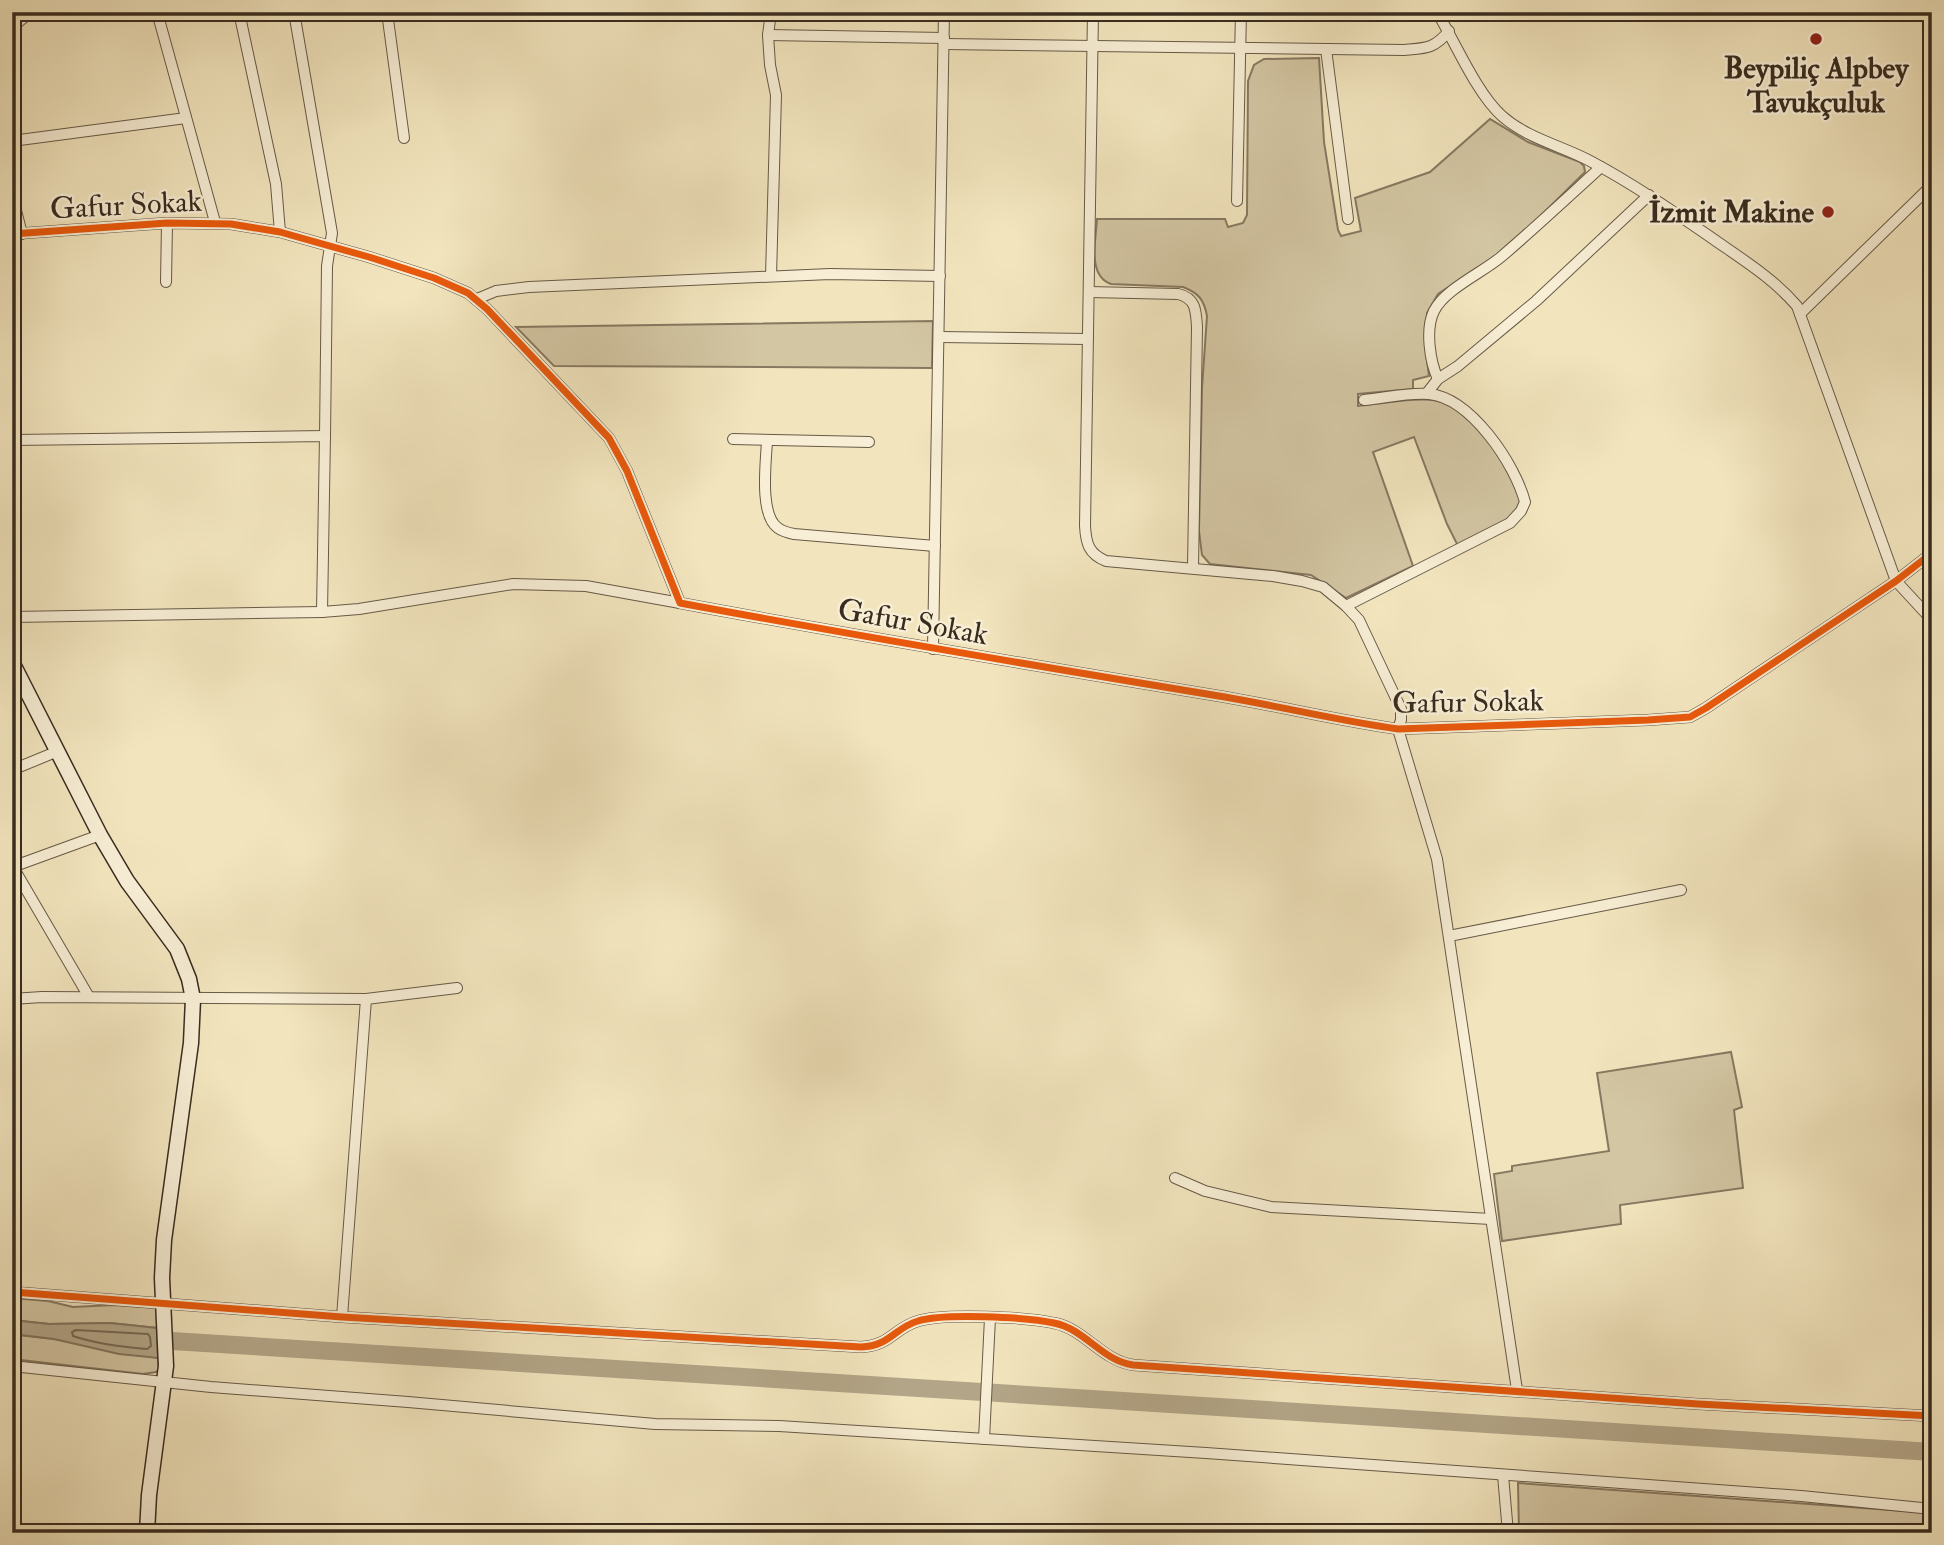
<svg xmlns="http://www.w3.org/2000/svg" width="1944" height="1545" viewBox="0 0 1944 1545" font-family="'IM FELL Double Pica',serif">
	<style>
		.green { fill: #d3c6a3; stroke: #867961; stroke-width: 2 }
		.water { fill: #b3a688; stroke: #82755e; stroke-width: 2 }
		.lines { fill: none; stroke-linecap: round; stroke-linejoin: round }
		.shore { stroke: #766954; stroke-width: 2 }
		.river { stroke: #b3a688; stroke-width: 18 }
		.street-casing { stroke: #675a47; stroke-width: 12 }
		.secondary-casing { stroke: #392c1f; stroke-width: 17 }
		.street { stroke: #f7eed5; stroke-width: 10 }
		.secondary { stroke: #f7eed5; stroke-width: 14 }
		.cycleway-casing { stroke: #f7eed5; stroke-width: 11 }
		.cycleway { stroke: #e8590c; stroke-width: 7 }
		.poi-dot { fill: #8f2418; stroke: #f7eed5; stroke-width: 2.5 }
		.labels { text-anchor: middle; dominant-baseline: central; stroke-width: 5; stroke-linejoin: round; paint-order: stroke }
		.poi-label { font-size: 30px; font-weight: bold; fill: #392c1f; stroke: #f7eed5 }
		.street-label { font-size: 30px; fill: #392c1f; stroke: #f7eed5 }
	</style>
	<rect width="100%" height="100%" fill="#f2e5be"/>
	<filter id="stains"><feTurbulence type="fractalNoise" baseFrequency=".00286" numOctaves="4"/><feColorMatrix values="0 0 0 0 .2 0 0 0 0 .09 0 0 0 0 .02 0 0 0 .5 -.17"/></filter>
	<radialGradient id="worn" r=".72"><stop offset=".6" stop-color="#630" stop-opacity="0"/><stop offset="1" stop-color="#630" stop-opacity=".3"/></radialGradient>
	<g class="green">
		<path d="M 1319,58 L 1324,142 L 1338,230 L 1341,236 L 1361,231 L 1355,198 L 1430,172 L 1490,119 L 1528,142 L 1580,162 L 1584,166 L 1585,172 L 1509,247 L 1438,294 L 1427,313 L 1426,352 L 1429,376 L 1413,380 L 1413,389 L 1358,394 L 1358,406 C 1377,404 1416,397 1433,400 C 1480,407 1501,460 1522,496 L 1516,515 L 1458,546 L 1447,524 L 1414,437 L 1373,452 L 1413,566 L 1346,598 L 1311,575 L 1210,564 L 1202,555 L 1199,531 L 1202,388 L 1207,316 C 1204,300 1199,293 1183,287 L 1111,284 C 1087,276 1096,239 1097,219 L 1225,219 L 1228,227 L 1243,223 L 1247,215 L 1248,81 L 1254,65 L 1264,59 Z"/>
		<path d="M 933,321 L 932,368 L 554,366 L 516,327 Z"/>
		<path d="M 1731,1052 L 1742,1107 L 1734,1110 L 1743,1188 L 1620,1205 L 1621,1224 L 1502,1241 L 1494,1174 L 1512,1171 L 1512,1166 L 1609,1151 L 1597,1073 Z"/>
		<path d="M 12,1298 L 48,1301 L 73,1307 L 114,1305 L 157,1308 L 157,1328 L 110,1323 L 49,1324 L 12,1320 Z"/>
		<path d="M 12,1334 L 54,1339 L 158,1358 L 159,1369 L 156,1372 L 143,1374 L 12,1359 Z"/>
		<path d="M 1518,1483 L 1932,1513 L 1932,1533 L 1519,1533 Z"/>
	</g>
	<path class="water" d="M 12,1320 L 49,1324 L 110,1323 L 157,1328 L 158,1358 L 119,1354 L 54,1339 L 12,1334 Z"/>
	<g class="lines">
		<path class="shore" d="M 76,1330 L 148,1334 L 150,1337 L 151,1346 L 147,1349 C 122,1347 97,1344 73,1336 L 72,1332 Z"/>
		<path class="river" d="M 172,1341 L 1932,1452"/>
		<g class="street-casing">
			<g id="street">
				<path d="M 157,12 L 215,222"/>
				<path d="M 239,12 L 276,184 L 280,232"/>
				<path d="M 294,12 L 332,233 L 327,266 L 325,436"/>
				<path d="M 387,12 L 404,138"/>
				<path d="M 771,12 L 768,35 L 770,65 L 776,95 L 771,276"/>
				<path d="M 1093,12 L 1085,526 C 1086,544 1089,554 1106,561 L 1273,576 L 1302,581 L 1323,587 L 1346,606 L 1359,620 L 1401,709 L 1401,720 L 1398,729 L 1437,859 L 1517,1390"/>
				<path d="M 1437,12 C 1455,42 1477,94 1502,116 C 1528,139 1563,146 1592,162 C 1633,184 1671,210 1709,236 C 1740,258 1772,277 1797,306 L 1896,581 L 1932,620"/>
				<path d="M 12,27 L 31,12"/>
				<path d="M 768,35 L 944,38"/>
				<path d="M 944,44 L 1404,50 C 1426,48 1434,49 1449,31"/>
				<path d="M 1326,49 L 1348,219"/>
				<path d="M 12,141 L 186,118"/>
				<path d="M 12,195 L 22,234"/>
				<path d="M 1237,201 L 1241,12"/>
				<path d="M 12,234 L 167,223 L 231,224 L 280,232 L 369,257 L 434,278 L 468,293 L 487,309 L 609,438 L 627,471 L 680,603 C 862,637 1043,667 1225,697 C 1283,707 1340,721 1398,729 L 1648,720 L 1690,717 L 1706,708 L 1896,581 L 1932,553"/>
				<path d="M 166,282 L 167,223"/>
				<path d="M 1089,292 L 1178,294 C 1196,298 1196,311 1197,327 L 1193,567"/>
				<path d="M 477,299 L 496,291 L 529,287 L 830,274 L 940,276"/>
				<path d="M 1800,314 L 1932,185"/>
				<path d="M 939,337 L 1088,339"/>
				<path d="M 1438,379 C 1430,362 1425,329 1434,311 C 1445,289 1482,273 1501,257 C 1535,228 1568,197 1601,167"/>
				<path d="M 1427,393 L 1438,379 L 1458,366 L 1536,301 L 1649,195"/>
				<path d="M 733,439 L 869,442"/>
				<path d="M 12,440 L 325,436 L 322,612 L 359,609 L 513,584 L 586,586 L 680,603"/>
				<path d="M 767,441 C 766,462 759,515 778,528 C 782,531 789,533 794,534 L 935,546"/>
				<path d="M 1346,606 L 1510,523 L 1521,511 L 1525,502 C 1515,464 1471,398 1429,394 C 1409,392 1385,398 1364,400"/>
				<path d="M 12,617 L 322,612"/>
				<path d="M 933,649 L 944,12"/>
				<path d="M 12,770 L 58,751"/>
				<path d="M 12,867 L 100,835"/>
				<path d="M 13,867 L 89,997"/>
				<path d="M 1449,936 L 1681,890"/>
				<path d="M 12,999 L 42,997 L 366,999 L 457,988"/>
				<path d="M 1175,1178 L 1205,1191 L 1271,1207 L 1491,1219"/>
				<path d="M 12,1292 L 342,1317 L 861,1347 C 890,1346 894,1328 918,1321 C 943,1313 1027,1317 1054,1323 C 1085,1329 1101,1360 1133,1365 L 1698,1404 L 1932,1416"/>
				<path d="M 342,1317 L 366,999"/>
				<path d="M 12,1366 L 211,1387 L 408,1402 L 655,1424 L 779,1426 L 1206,1453 L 1801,1496 L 1932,1509"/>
				<path d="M 984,1439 L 990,1318"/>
				<path d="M 1503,1475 L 1508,1533"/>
			</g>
		</g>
		<g class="secondary-casing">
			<path id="secondary" d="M 12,662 L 100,835 L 127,881 L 177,949 L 189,979 L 193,999 L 191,1043 L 164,1240 L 162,1278 L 166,1366 L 149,1495 L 147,1533"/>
		</g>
		<use href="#street" class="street"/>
		<use href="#secondary" class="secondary"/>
		<g class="cycleway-casing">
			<g id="cycleway">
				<path d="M 12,234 L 167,223 L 231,224 L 280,232 L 369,257 L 434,278 L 468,293 L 487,309 L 609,438 L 627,471 L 680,603 C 862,637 1043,667 1225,697 C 1283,707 1340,721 1398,729 L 1648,720 L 1690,717 L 1706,708 L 1896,581 L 1932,553"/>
				<path d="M 12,1292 L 342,1317 L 861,1347 C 890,1346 894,1328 918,1321 C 943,1313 1027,1317 1054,1323 C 1085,1329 1101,1360 1133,1365 L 1698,1404 L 1932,1416"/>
			</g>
		</g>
		<use href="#cycleway" class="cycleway"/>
	</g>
	<g class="poi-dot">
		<circle cx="1816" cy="39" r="7"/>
		<circle cx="1828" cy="212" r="7"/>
	</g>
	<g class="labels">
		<g class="poi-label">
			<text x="1816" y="68">Beypiliç Alpbey<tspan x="1816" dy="34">Tavukçuluk</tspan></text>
			<text x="1814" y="212" text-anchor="end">İzmit Makine</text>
		</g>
		<g class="street-label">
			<text transform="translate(126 205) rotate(-3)">Gafur Sokak</text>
			<text transform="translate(913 622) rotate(10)">Gafur Sokak</text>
			<text transform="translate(1468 702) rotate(-1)">Gafur Sokak</text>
		</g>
	</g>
	<rect width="1944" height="1545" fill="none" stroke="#f2e5be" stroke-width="42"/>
	<rect x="14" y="14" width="1916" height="1517" fill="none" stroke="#392c1f" stroke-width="3.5"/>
	<rect x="21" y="21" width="1902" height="1503" fill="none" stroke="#392c1f" stroke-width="2"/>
	<rect width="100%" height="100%" filter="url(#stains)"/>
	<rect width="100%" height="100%" fill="url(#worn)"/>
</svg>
